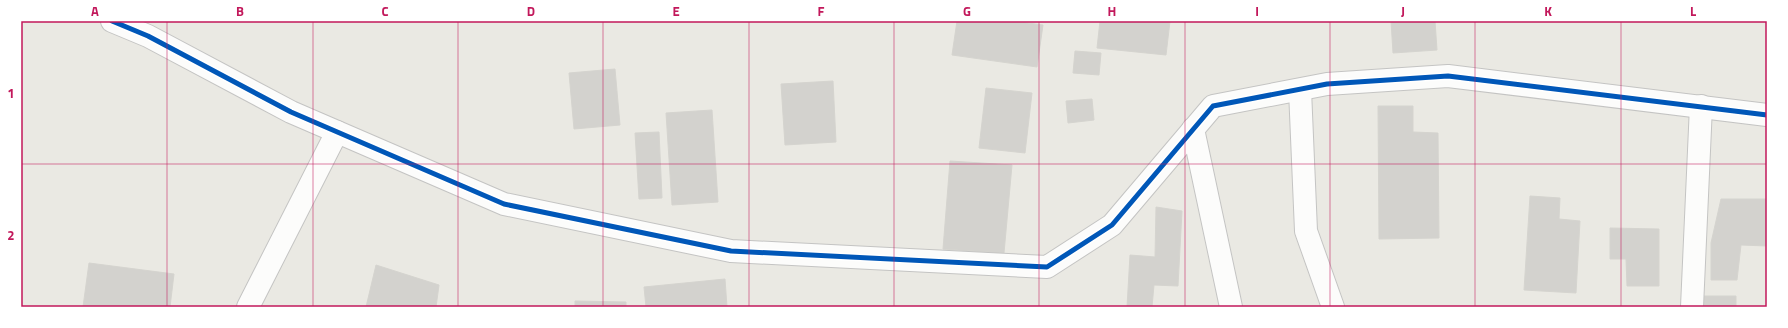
<svg xmlns="http://www.w3.org/2000/svg" width="1788" height="328" viewBox="0 0 1788 328" font-family="'Titillium Web',sans-serif">
	<style>
		.building { fill: #d3d2ce; stroke: #d5d4cf }
		.lines { fill: none; stroke-linecap: round; stroke-linejoin: round }
		.minor-casing { stroke: #c4c4c3; stroke-width: 24 }
		.minor { stroke: #fcfcfb; stroke-width: 22 }
		.cycleway-casing { stroke: #fff; stroke-width: 8 }
		.cycleway { stroke: #0057b8; stroke-width: 5 }
		.grid { fill: none; stroke: #c2185b; stroke-width: 1; stroke-opacity: 0.55 }
		.neatline { fill: none; stroke: #c2185b; stroke-width: 1.5 }
		.grid-label { font-size: 13px; text-anchor: middle; font-weight: bold; fill: #c2185b }
	</style>
	<rect width="100%" height="100%" fill="#eae9e3"/>
	<g class="building">
		<path d="M 957,21 L 1013,21 L 1043,25 L 1037,67 L 952,55 Z"/>
		<path d="M 1100,21 L 1170,21 L 1166,55 L 1097,48 Z"/>
		<path d="M 1391,21 L 1435,21 L 1437,50 L 1393,53 Z"/>
		<path d="M 1075,51 L 1101,53 L 1099,75 L 1073,73 Z"/>
		<path d="M 615,69 L 620,125 L 574,129 L 569,73 Z"/>
		<path d="M 833,81 L 836,142 L 785,145 L 781,84 Z"/>
		<path d="M 986,88 L 1032,93 L 1025,153 L 979,148 Z"/>
		<path d="M 1092,99 L 1094,120 L 1068,123 L 1066,101 Z"/>
		<path d="M 1378,106 L 1413,106 L 1413,132 L 1438,133 L 1439,238 L 1379,239 Z"/>
		<path d="M 712,110 L 718,202 L 672,205 L 666,113 Z"/>
		<path d="M 659,132 L 662,198 L 639,199 L 635,133 Z"/>
		<path d="M 950,161 L 1012,165 L 1004,253 L 943,249 Z"/>
		<path d="M 1530,196 L 1560,198 L 1559,219 L 1580,221 L 1576,293 L 1524,290 Z"/>
		<path d="M 1721,199 L 1767,199 L 1767,246 L 1741,245 L 1737,280 L 1711,280 L 1711,243 Z"/>
		<path d="M 1156,207 L 1182,211 L 1178,286 L 1154,285 L 1152,307 L 1127,307 L 1130,255 L 1155,257 Z"/>
		<path d="M 1610,228 L 1659,229 L 1659,286 L 1627,286 L 1626,259 L 1610,259 Z"/>
		<path d="M 89,263 L 174,274 L 170,307 L 83,307 Z"/>
		<path d="M 376,265 L 439,285 L 436,307 L 366,307 Z"/>
		<path d="M 725,279 L 727,307 L 646,307 L 644,287 Z"/>
		<path d="M 1703,296 L 1736,296 L 1736,307 L 1704,307 Z"/>
		<path d="M 575,301 L 626,302 L 626,307 L 575,307 Z"/>
	</g>
	<g class="lines">
		<g class="minor-casing">
			<g id="minor">
				<path d="M 112,21 L 148,36 L 291,112 L 504,204 L 731,251 L 1047,267 L 1112,225 L 1213,106 L 1327,84 L 1448,76 L 1767,115"/>
				<path d="M 1300,90 L 1306,231 L 1333,307"/>
				<path d="M 1193,129 L 1231,307"/>
				<path d="M 248,307 L 337,132"/>
				<path d="M 1692,307 L 1701,106"/>
			</g>
		</g>
		<use href="#minor" class="minor"/>
		<g class="cycleway-casing">
			<path id="cycleway" d="M 112,21 L 148,36 L 291,112 L 504,204 L 731,251 L 1047,267 L 1112,225 L 1213,106 L 1327,84 L 1448,76 L 1767,115"/>
		</g>
		<use href="#cycleway" class="cycleway"/>
	</g>
	<path class="grid" d="M 167,21 L 167,307M 313,21 L 313,307M 458,21 L 458,307M 603,21 L 603,307M 749,21 L 749,307M 894,21 L 894,307M 1039,21 L 1039,307M 1185,21 L 1185,307M 1330,21 L 1330,307M 1475,21 L 1475,307M 1621,21 L 1621,307M 21,164 L 1767,164"/>
	<rect width="1788" height="328" fill="none" stroke="#ffffff" stroke-width="44"/>
	<rect x="22" y="22" width="1744" height="284" class="neatline"/>
	<g class="grid-label">
		<text x="95" y="16">A</text>
		<text x="240" y="16">B</text>
		<text x="385" y="16">C</text>
		<text x="531" y="16">D</text>
		<text x="676" y="16">E</text>
		<text x="821" y="16">F</text>
		<text x="967" y="16">G</text>
		<text x="1112" y="16">H</text>
		<text x="1257" y="16">I</text>
		<text x="1403" y="16">J</text>
		<text x="1548" y="16">K</text>
		<text x="1693" y="16">L</text>
		<text x="11" y="98">1</text>
		<text x="11" y="240">2</text>
	</g>
</svg>
